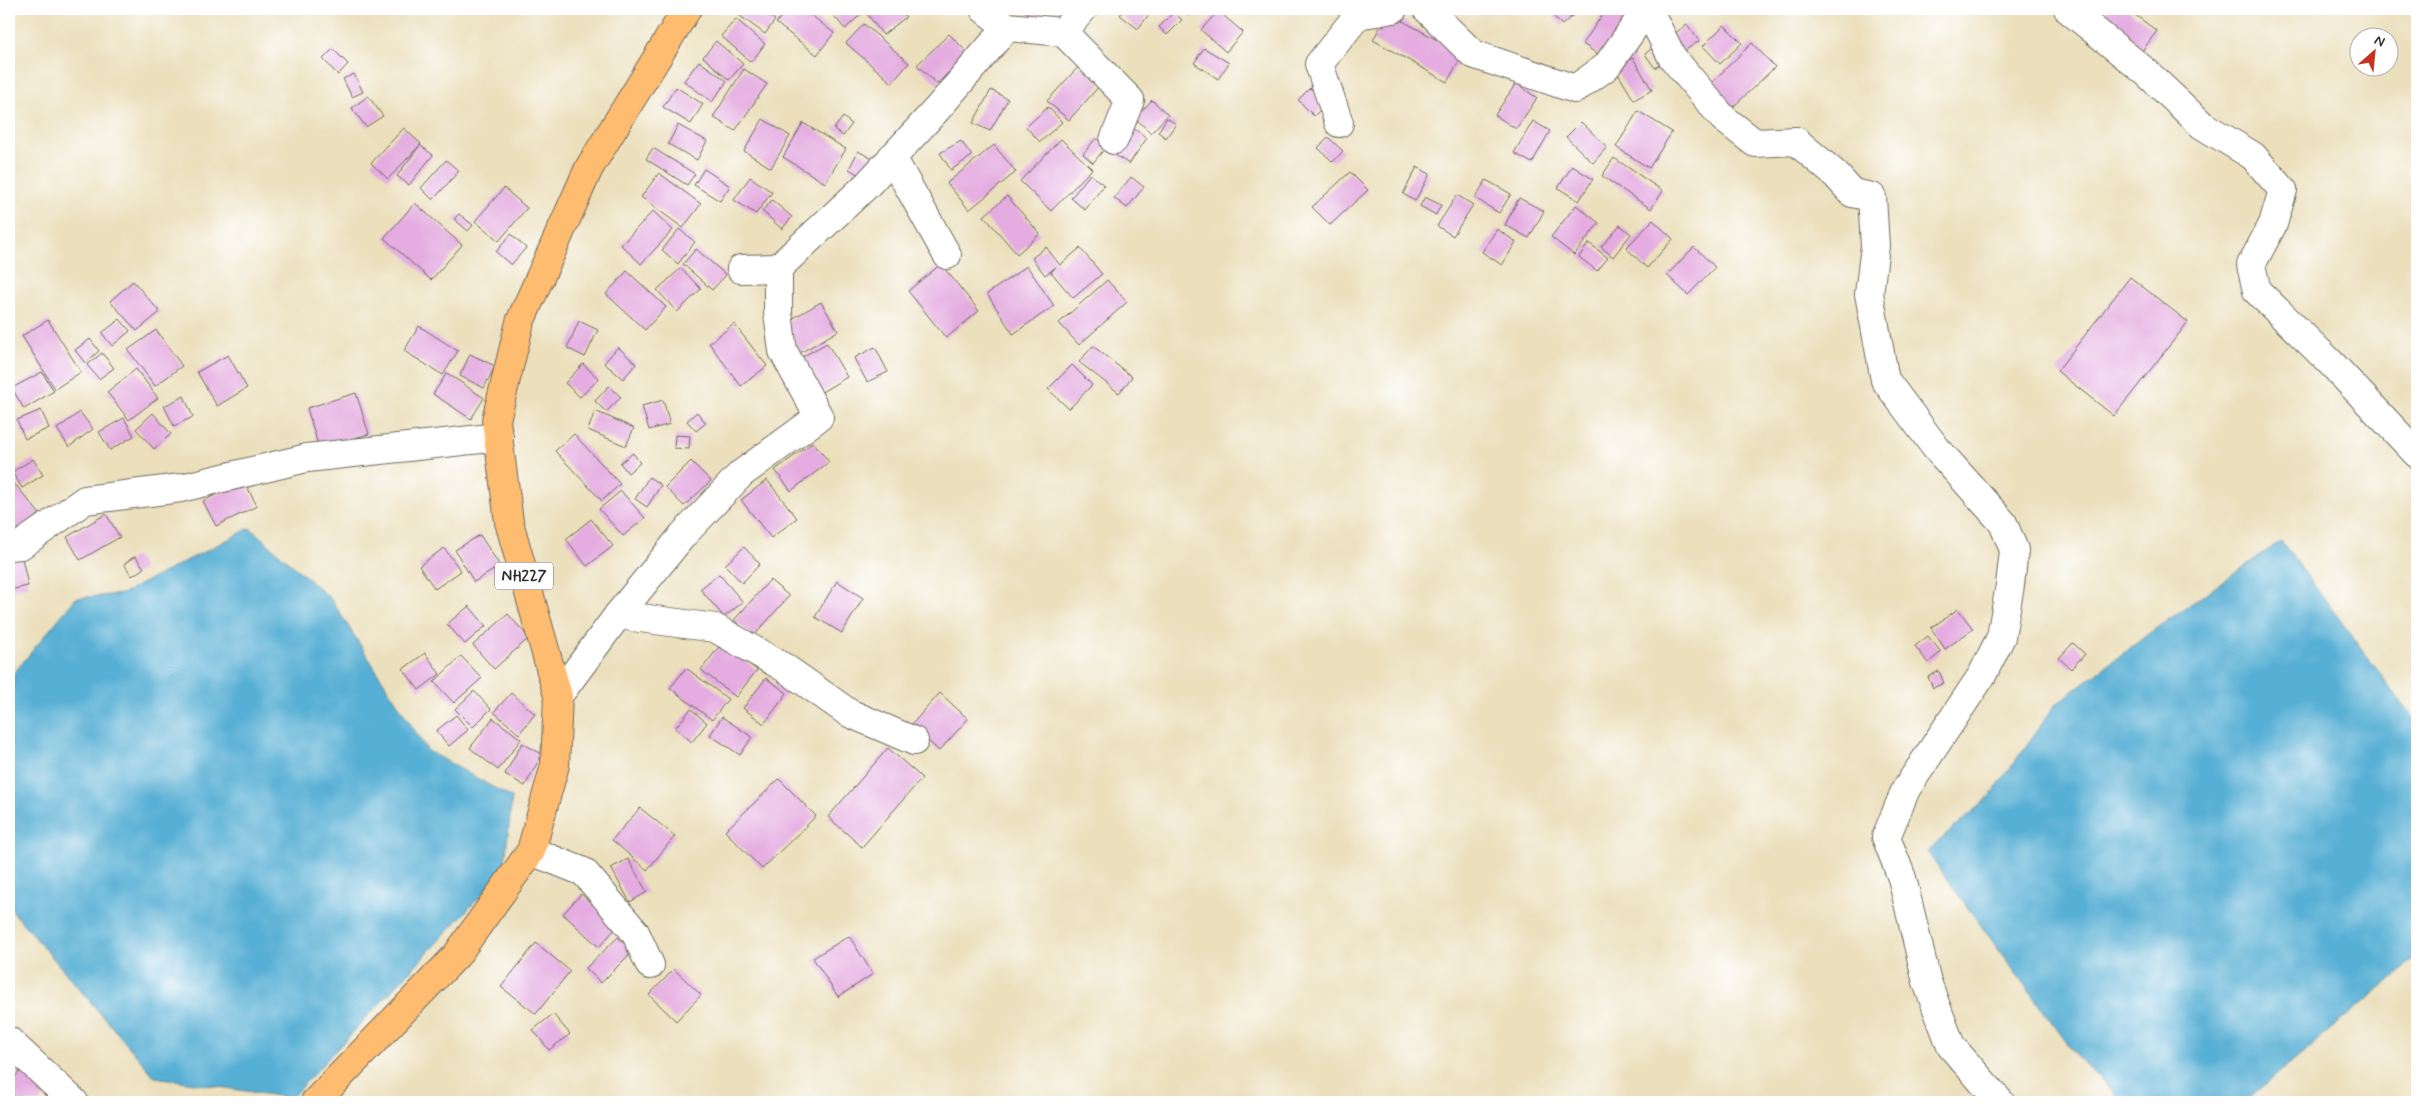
<svg xmlns="http://www.w3.org/2000/svg" width="2426" height="1111" viewBox="0 0 2426 1111" font-family="Mynerve,sans-serif">
	<style>
		.water { fill: #57afd4; stroke: #416d80 }
		.building { fill: #e4ace0 }
		.lines { fill: none; stroke-linecap: round; stroke-linejoin: round }
		.street-casing { stroke: #6e6a5e; stroke-width: 30 }
		.highway-casing { stroke: #6e6a5e; stroke-width: 30 }
		.street { stroke: #fff; stroke-width: 28 }
		.highway { stroke: #febc70; stroke-width: 28 }
		.labels { text-anchor: middle; dominant-baseline: central; stroke-width: 4.5; stroke-linejoin: round; paint-order: stroke }
		.shield { fill: #fff; stroke: #6b6b6b; stroke-width: 1 }
		.shield-label { font-size: 16px; font-weight: bold; fill: #2b2b2b }
	</style>
	<rect width="100%" height="100%" fill="#fff"/>
	<filter id="ink" filterUnits="userSpaceOnUse"><feTurbulence type="fractalNoise" baseFrequency=".02" numOctaves="2"/><feDisplacementMap in="SourceGraphic" scale="10" xChannelSelector="R" yChannelSelector="G"/><feConvolveMatrix kernelMatrix="1 2 1 2 8 2 1 2 1" color-interpolation-filters="sRGB"/></filter>
	<filter id="wash" filterUnits="userSpaceOnUse"><feTurbulence type="fractalNoise" baseFrequency=".0096" numOctaves="4" result="noise"/><feDisplacementMap in="SourceGraphic" scale="20" xChannelSelector="R" yChannelSelector="G"/><feGaussianBlur stdDeviation="1.12" result="paint"/><feColorMatrix in="noise" values="0 0 0 0 0 0 0 0 0 0 0 0 0 0 0 0 0 1.4 0 .05"/><feComposite in="paint" operator="in"/></filter>
	<g filter="url(#wash)">
		<rect width="100%" height="100%" fill="#ebdfbc"/>
		<g class="water">
			<path d="M 250,528 L 331,599 L 427,750 L 512,798 L 504,871 L 291,1098 L 155,1077 L 9,907 L 9,679 L 76,598 L 122,594 Z"/>
			<path d="M 2281,541 L 2417,723 L 2417,957 L 2244,1102 L 2125,1102 L 2078,1058 L 1927,852 L 1991,795 L 2055,705 L 2155,629 Z"/>
		</g>
		<g id="blocks">
			<g class="building">
				<path d="M 739,9 L 758,9 L 775,20 L 765,34 L 736,13 Z"/>
				<path d="M 787,9 L 803,9 L 834,33 L 817,55 L 776,23 Z"/>
				<path d="M 828,9 L 867,9 L 845,29 Z"/>
				<path d="M 874,9 L 900,9 L 906,17 L 883,35 L 867,14 Z"/>
				<path d="M 1028,9 L 1049,9 L 1034,21 L 1026,11 Z"/>
				<path d="M 1124,9 L 1153,9 L 1138,29 L 1120,15 Z"/>
				<path d="M 1182,9 L 1197,9 L 1189,16 Z"/>
				<path d="M 1546,9 L 1580,9 L 1562,25 Z"/>
				<path d="M 1606,9 L 1623,9 L 1631,14 L 1603,58 L 1583,44 Z"/>
				<path d="M 2109,9 L 2127,9 L 2157,31 L 2139,55 L 2097,24 Z"/>
				<path d="M 1218,11 L 1243,32 L 1226,52 L 1201,30 Z"/>
				<path d="M 1174,12 L 1182,20 L 1167,35 L 1159,27 Z"/>
				<path d="M 1388,13 L 1463,54 L 1447,82 L 1373,40 Z"/>
				<path d="M 736,19 L 765,44 L 751,62 L 721,36 Z"/>
				<path d="M 864,24 L 909,63 L 892,83 L 846,43 Z"/>
				<path d="M 1687,24 L 1699,41 L 1680,54 L 1669,38 Z"/>
				<path d="M 1724,25 L 1742,43 L 1720,64 L 1703,46 Z"/>
				<path d="M 949,34 L 968,53 L 937,84 L 917,65 Z"/>
				<path d="M 716,41 L 743,64 L 729,80 L 703,57 Z"/>
				<path d="M 1752,43 L 1775,67 L 1731,109 L 1708,86 Z"/>
				<path d="M 1656,45 L 1667,59 L 1655,68 L 1645,54 Z"/>
				<path d="M 1204,48 L 1229,63 L 1218,79 L 1194,63 Z"/>
				<path d="M 333,49 L 348,64 L 338,75 L 323,59 Z"/>
				<path d="M 1633,58 L 1652,90 L 1634,100 L 1615,69 Z"/>
				<path d="M 699,61 L 727,81 L 712,102 L 684,81 Z"/>
				<path d="M 1080,65 L 1101,84 L 1069,120 L 1047,101 Z"/>
				<path d="M 744,69 L 767,84 L 735,131 L 713,117 Z"/>
				<path d="M 354,74 L 363,92 L 352,97 L 343,79 Z"/>
				<path d="M 1516,83 L 1537,98 L 1516,129 L 1495,115 Z"/>
				<path d="M 676,87 L 703,104 L 691,124 L 663,107 Z"/>
				<path d="M 1310,88 L 1326,104 L 1314,116 L 1298,100 Z"/>
				<path d="M 991,90 L 1008,99 L 990,131 L 973,123 Z"/>
				<path d="M 368,96 L 383,116 L 366,127 L 352,108 Z"/>
				<path d="M 1152,100 L 1168,115 L 1151,133 L 1135,118 Z"/>
				<path d="M 1048,107 L 1062,122 L 1040,142 L 1026,127 Z"/>
				<path d="M 1638,111 L 1672,132 L 1649,168 L 1616,147 Z"/>
				<path d="M 843,117 L 852,124 L 843,136 L 834,129 Z"/>
				<path d="M 1167,118 L 1176,124 L 1166,138 L 1158,132 Z"/>
				<path d="M 763,119 L 790,136 L 771,168 L 744,151 Z"/>
				<path d="M 1533,121 L 1550,131 L 1532,163 L 1514,153 Z"/>
				<path d="M 1581,122 L 1607,147 L 1593,163 L 1566,137 Z"/>
				<path d="M 803,123 L 846,149 L 825,183 L 783,157 Z"/>
				<path d="M 678,125 L 707,141 L 697,160 L 668,144 Z"/>
				<path d="M 1130,126 L 1147,138 L 1129,164 L 1112,153 Z"/>
				<path d="M 404,128 L 421,144 L 388,179 L 371,163 Z"/>
				<path d="M 1328,137 L 1343,151 L 1333,162 L 1318,148 Z"/>
				<path d="M 1096,138 L 1106,147 L 1093,163 L 1083,154 Z"/>
				<path d="M 1061,139 L 1092,169 L 1051,211 L 1020,181 Z"/>
				<path d="M 961,141 L 972,156 L 951,170 L 940,153 Z"/>
				<path d="M 420,145 L 433,155 L 409,185 L 397,176 Z"/>
				<path d="M 994,145 L 1016,172 L 969,210 L 947,183 Z"/>
				<path d="M 653,148 L 695,174 L 687,185 L 646,159 Z"/>
				<path d="M 858,151 L 878,162 L 868,180 L 849,169 Z"/>
				<path d="M 1614,158 L 1663,191 L 1651,209 L 1602,176 Z"/>
				<path d="M 446,160 L 459,171 L 433,200 L 421,188 Z"/>
				<path d="M 1572,166 L 1593,179 L 1579,201 L 1558,188 Z"/>
				<path d="M 1417,167 L 1430,174 L 1415,201 L 1403,194 Z"/>
				<path d="M 704,169 L 730,186 L 720,201 L 694,185 Z"/>
				<path d="M 1350,172 L 1368,190 L 1330,225 L 1312,207 Z"/>
				<path d="M 659,173 L 701,204 L 683,228 L 641,197 Z"/>
				<path d="M 1090,174 L 1104,185 L 1085,210 L 1071,198 Z"/>
				<path d="M 750,177 L 772,192 L 756,214 L 734,200 Z"/>
				<path d="M 1131,177 L 1144,187 L 1127,208 L 1114,198 Z"/>
				<path d="M 1486,180 L 1511,194 L 1499,213 L 1475,198 Z"/>
				<path d="M 504,188 L 527,208 L 499,241 L 475,221 Z"/>
				<path d="M 1457,195 L 1473,205 L 1453,236 L 1437,226 Z"/>
				<path d="M 1007,196 L 1040,234 L 1017,254 L 984,216 Z"/>
				<path d="M 1425,197 L 1441,205 L 1436,215 L 1420,206 Z"/>
				<path d="M 1519,198 L 1544,211 L 1529,238 L 1505,225 Z"/>
				<path d="M 772,200 L 792,217 L 782,229 L 762,211 Z"/>
				<path d="M 415,203 L 462,245 L 431,280 L 384,238 Z"/>
				<path d="M 1576,205 L 1599,223 L 1574,255 L 1551,237 Z"/>
				<path d="M 653,211 L 673,230 L 641,264 L 621,245 Z"/>
				<path d="M 459,214 L 473,225 L 468,231 L 454,219 Z"/>
				<path d="M 1653,220 L 1673,239 L 1647,268 L 1626,248 Z"/>
				<path d="M 1620,225 L 1631,234 L 1613,257 L 1601,247 Z"/>
				<path d="M 679,229 L 695,242 L 678,264 L 662,250 Z"/>
				<path d="M 1497,229 L 1516,242 L 1502,265 L 1482,252 Z"/>
				<path d="M 511,234 L 526,248 L 511,265 L 496,252 Z"/>
				<path d="M 1589,243 L 1608,258 L 1597,271 L 1579,257 Z"/>
				<path d="M 1046,247 L 1060,265 L 1080,248 L 1102,274 L 1073,298 L 1051,272 L 1056,267 L 1045,275 L 1032,258 Z"/>
				<path d="M 1694,247 L 1715,267 L 1688,295 L 1667,275 Z"/>
				<path d="M 696,249 L 726,275 L 712,290 L 683,264 Z"/>
				<path d="M 941,264 L 979,311 L 946,338 L 908,291 Z"/>
				<path d="M 1027,266 L 1054,306 L 1013,334 L 987,294 Z"/>
				<path d="M 681,268 L 701,289 L 677,312 L 657,290 Z"/>
				<path d="M 627,271 L 666,307 L 645,330 L 606,294 Z"/>
				<path d="M 2130,277 L 2188,322 L 2114,416 L 2057,371 Z"/>
				<path d="M 1107,280 L 1127,302 L 1079,345 L 1059,323 Z"/>
				<path d="M 133,281 L 160,312 L 137,331 L 110,301 Z"/>
				<path d="M 821,302 L 838,331 L 800,353 L 783,324 Z"/>
				<path d="M 120,319 L 130,331 L 112,346 L 102,333 Z"/>
				<path d="M 48,320 L 81,372 L 55,389 L 22,336 Z"/>
				<path d="M 579,321 L 598,330 L 585,357 L 567,348 Z"/>
				<path d="M 734,324 L 767,366 L 741,386 L 709,343 Z"/>
				<path d="M 419,326 L 458,351 L 443,375 L 404,351 Z"/>
				<path d="M 156,330 L 182,366 L 155,386 L 128,350 Z"/>
				<path d="M 90,339 L 99,351 L 85,363 L 75,350 Z"/>
				<path d="M 827,343 L 847,377 L 820,393 L 800,358 Z"/>
				<path d="M 1093,346 L 1132,377 L 1119,393 L 1079,362 Z"/>
				<path d="M 618,347 L 636,364 L 623,379 L 604,363 Z"/>
				<path d="M 875,347 L 888,372 L 867,382 L 854,358 Z"/>
				<path d="M 102,353 L 114,368 L 99,379 L 87,365 Z"/>
				<path d="M 470,354 L 495,366 L 484,388 L 460,376 Z"/>
				<path d="M 228,355 L 247,388 L 217,406 L 197,372 Z"/>
				<path d="M 583,364 L 599,379 L 580,397 L 565,383 Z"/>
				<path d="M 1072,365 L 1092,385 L 1069,409 L 1048,389 Z"/>
				<path d="M 136,369 L 158,398 L 129,420 L 107,392 Z"/>
				<path d="M 42,372 L 54,391 L 24,409 L 12,388 Z"/>
				<path d="M 447,373 L 484,398 L 471,419 L 433,394 Z"/>
				<path d="M 609,386 L 621,397 L 606,412 L 595,401 Z"/>
				<path d="M 356,393 L 369,434 L 319,448 L 307,408 Z"/>
				<path d="M 184,396 L 193,417 L 174,426 L 164,406 Z"/>
				<path d="M 663,400 L 670,424 L 649,430 L 642,406 Z"/>
				<path d="M 41,410 L 49,428 L 25,439 L 17,420 Z"/>
				<path d="M 595,411 L 634,428 L 626,446 L 588,430 Z"/>
				<path d="M 80,412 L 93,429 L 69,447 L 57,429 Z"/>
				<path d="M 697,412 L 706,423 L 696,431 L 687,421 Z"/>
				<path d="M 153,413 L 171,434 L 154,449 L 136,429 Z"/>
				<path d="M 124,418 L 134,436 L 110,450 L 99,432 Z"/>
				<path d="M 574,434 L 620,484 L 602,501 L 555,451 Z"/>
				<path d="M 675,435 L 690,436 L 689,449 L 674,448 Z"/>
				<path d="M 813,442 L 829,462 L 791,491 L 775,470 Z"/>
				<path d="M 633,453 L 640,463 L 628,473 L 620,463 Z"/>
				<path d="M 33,459 L 43,475 L 22,488 L 12,472 Z"/>
				<path d="M 691,461 L 711,481 L 684,506 L 665,487 Z"/>
				<path d="M 649,477 L 661,485 L 647,507 L 635,499 Z"/>
				<path d="M 767,480 L 797,518 L 771,538 L 741,500 Z"/>
				<path d="M 244,481 L 257,506 L 216,526 L 203,501 Z"/>
				<path d="M 15,484 L 44,519 L 18,540 L 9,529 L 9,489 Z"/>
				<path d="M 621,491 L 645,518 L 623,536 L 599,509 Z"/>
				<path d="M 106,514 L 120,537 L 80,560 L 67,537 Z"/>
				<path d="M 591,519 L 613,546 L 587,566 L 566,539 Z"/>
				<path d="M 480,535 L 500,566 L 474,582 L 455,550 Z"/>
				<path d="M 744,547 L 760,564 L 742,583 L 725,565 Z"/>
				<path d="M 444,548 L 461,571 L 435,589 L 419,566 Z"/>
				<path d="M 21,553 L 28,586 L 9,590 L 9,555 Z"/>
				<path d="M 135,556 L 144,568 L 132,576 L 124,564 Z"/>
				<path d="M 719,574 L 743,602 L 724,617 L 700,589 Z"/>
				<path d="M 770,580 L 789,596 L 753,637 L 734,620 Z"/>
				<path d="M 837,581 L 863,598 L 842,633 L 815,617 Z"/>
				<path d="M 469,606 L 486,626 L 465,644 L 447,624 Z"/>
				<path d="M 1958,609 L 1973,629 L 1945,649 L 1931,628 Z"/>
				<path d="M 508,614 L 529,638 L 494,669 L 473,645 Z"/>
				<path d="M 1928,636 L 1941,652 L 1928,663 L 1915,646 Z"/>
				<path d="M 722,643 L 757,670 L 736,697 L 701,670 Z"/>
				<path d="M 2073,643 L 2085,654 L 2071,669 L 2059,658 Z"/>
				<path d="M 425,653 L 440,674 L 419,690 L 403,669 Z"/>
				<path d="M 461,656 L 482,678 L 454,703 L 434,682 Z"/>
				<path d="M 686,668 L 728,699 L 712,720 L 670,688 Z"/>
				<path d="M 1939,671 L 1944,683 L 1933,688 L 1928,677 Z"/>
				<path d="M 766,678 L 787,693 L 764,724 L 743,708 Z"/>
				<path d="M 474,691 L 491,709 L 473,727 L 455,709 Z"/>
				<path d="M 511,693 L 535,714 L 519,734 L 494,712 Z"/>
				<path d="M 940,693 L 968,719 L 939,751 L 911,725 Z"/>
				<path d="M 691,709 L 707,723 L 692,742 L 675,728 Z"/>
				<path d="M 456,715 L 468,730 L 449,746 L 436,731 Z"/>
				<path d="M 722,717 L 752,737 L 740,755 L 710,735 Z"/>
				<path d="M 493,718 L 521,739 L 498,770 L 470,748 Z"/>
				<path d="M 522,743 L 542,754 L 525,786 L 505,774 Z"/>
				<path d="M 888,748 L 922,778 L 862,847 L 828,817 Z"/>
				<path d="M 779,779 L 816,816 L 762,869 L 725,831 Z"/>
				<path d="M 640,808 L 675,836 L 647,870 L 612,840 Z"/>
				<path d="M 628,859 L 647,892 L 630,902 L 611,868 Z"/>
				<path d="M 581,894 L 617,927 L 599,947 L 563,914 Z"/>
				<path d="M 849,936 L 873,974 L 838,997 L 813,958 Z"/>
				<path d="M 618,937 L 632,952 L 601,983 L 586,968 Z"/>
				<path d="M 536,943 L 570,971 L 536,1014 L 501,987 Z"/>
				<path d="M 674,969 L 701,995 L 676,1021 L 649,995 Z"/>
				<path d="M 553,1014 L 570,1034 L 549,1050 L 533,1030 Z"/>
				<path d="M 9,1063 L 14,1068 L 9,1073 Z"/>
				<path d="M 22,1069 L 49,1092 L 39,1102 L 21,1102 L 9,1091 L 9,1084 Z"/>
			</g>
		</g>
	</g>
	<g filter="url(#ink)">
		<use href="#blocks" fill-opacity="0" stroke="#6e6a5e" stroke-width="1"/>
		<g class="lines">
			<g class="street-casing">
				<g id="street">
					<path d="M 984,9 L 1007,27 L 1063,32 L 1130,100 L 1114,140"/>
					<path d="M 1427,9 L 1473,54 L 1575,89 L 1606,67 L 1647,9"/>
					<path d="M 1648,9 L 1672,57 L 1723,118 L 1755,143 L 1796,141 L 1836,175 L 1852,193 L 1872,197 L 1875,246 L 1869,294 L 1885,380 L 1936,448 L 2003,523 L 2014,550 L 2010,585 L 2001,637 L 1982,675 L 1906,789 L 1886,837 L 1902,878 L 1927,982 L 1951,1046 L 2000,1102"/>
					<path d="M 2068,9 L 2147,73 L 2202,125 L 2253,156 L 2283,190 L 2273,224 L 2251,265 L 2257,291 L 2332,364 L 2417,454"/>
					<path d="M 1063,32 L 1083,9"/>
					<path d="M 1339,123 L 1319,64 L 1358,15 L 1393,9"/>
					<path d="M 892,157 L 947,255"/>
					<path d="M 741,269 L 778,268"/>
					<path d="M 9,546 L 21,545 L 85,500 L 181,488 L 307,458 L 499,437"/>
					<path d="M 618,615 L 715,628 L 785,668 L 849,713 L 914,741"/>
					<path d="M 558,696 L 618,615 L 683,535 L 741,474 L 819,417 L 783,351 L 778,313 L 778,268 L 867,185 L 938,108 L 1007,27"/>
					<path d="M 531,851 L 584,872 L 635,932 L 650,965"/>
					<path d="M 9,1041 L 74,1102"/>
				</g>
			</g>
			<g class="highway-casing">
				<path id="highway" d="M 315,1102 L 456,956 L 531,851 L 555,765 L 558,696 L 509,522 L 496,420 L 520,322 L 589,168 L 687,9"/>
			</g>
			<use href="#street" class="street"/>
			<use href="#highway" class="highway"/>
		</g>
	</g>
	<g class="labels">
		<rect class="shield" x="495" y="562.5" width="58" height="27" rx="4"/>
		<g class="shield-label">
			<text x="524" y="576">NH227</text>
		</g>
	</g>
	<rect width="2426" height="1111" fill="none" stroke="#fff" stroke-width="30"/>
	<g transform="translate(2374 52) rotate(27)"><circle r="24" fill="#ffffff" stroke="#aaaaaa"/>
	<path d="M0-4L9 19L0 12L-9 19Z" fill="#c8321e"/>
	<text y="-8" font-size="14" font-weight="bold" text-anchor="middle" fill="#2b2b2b">N</text>
	</g>
</svg>
